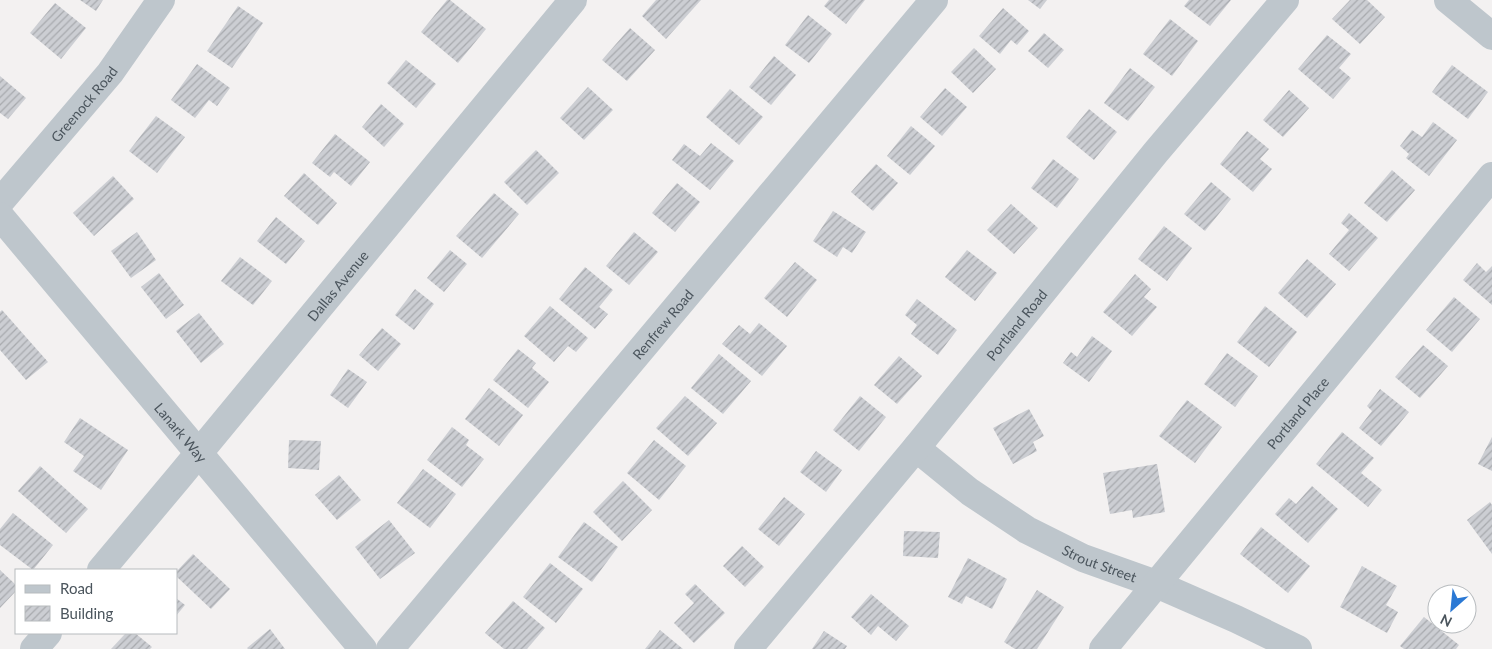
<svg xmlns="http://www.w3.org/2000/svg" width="1492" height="649" viewBox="0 0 1492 649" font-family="Lato,sans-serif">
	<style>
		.building { fill: url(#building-hatch) }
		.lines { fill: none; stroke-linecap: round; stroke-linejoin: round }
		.minor { stroke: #bec6cc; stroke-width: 28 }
		.labels { text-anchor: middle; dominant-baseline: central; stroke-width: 5; stroke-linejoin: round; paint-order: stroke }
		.street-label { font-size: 14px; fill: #4b555d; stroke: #fff }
	</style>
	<defs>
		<pattern id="building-hatch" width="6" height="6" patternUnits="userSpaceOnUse" patternTransform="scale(1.25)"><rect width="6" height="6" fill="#ccced3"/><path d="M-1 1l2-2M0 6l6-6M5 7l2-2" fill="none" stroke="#a8aaae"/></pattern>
	</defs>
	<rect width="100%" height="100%" fill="#f3f1f1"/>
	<g class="building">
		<path d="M 80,0 L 103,0 L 96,11 Z"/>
		<path d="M 447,0 L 450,0 L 486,29 L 458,63 L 421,32 Z"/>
		<path d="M 656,0 L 701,0 L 666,39 L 642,16 Z"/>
		<path d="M 829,0 L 865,0 L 846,24 L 824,6 Z"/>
		<path d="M 1028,0 L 1047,0 L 1040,9 Z"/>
		<path d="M 1189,0 L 1231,0 L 1210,26 L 1184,6 Z"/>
		<path d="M 1350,0 L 1367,0 L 1385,17 L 1360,44 L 1332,19 Z"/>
		<path d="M 55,3 L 86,28 L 61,59 L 30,33 Z"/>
		<path d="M 238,6 L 263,23 L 232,68 L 207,51 Z"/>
		<path d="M 1003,8 L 1029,31 L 1017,45 L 1011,40 L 1000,54 L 979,36 Z"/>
		<path d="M 808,15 L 832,34 L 809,63 L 785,45 Z"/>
		<path d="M 1170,19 L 1198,41 L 1172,76 L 1143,54 Z"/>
		<path d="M 630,28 L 655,50 L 627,81 L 602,60 Z"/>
		<path d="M 1044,33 L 1064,50 L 1048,68 L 1028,51 Z"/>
		<path d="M 1327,35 L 1351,54 L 1339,68 L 1351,78 L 1333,99 L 1298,69 Z"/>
		<path d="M 974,48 L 996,69 L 973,93 L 951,72 Z"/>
		<path d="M 774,56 L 796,75 L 771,105 L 749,87 Z"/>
		<path d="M 406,60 L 436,84 L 416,108 L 387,83 Z"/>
		<path d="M 197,64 L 230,88 L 217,106 L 209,100 L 195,118 L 171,100 Z"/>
		<path d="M 1452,65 L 1488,92 L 1468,119 L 1432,92 Z"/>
		<path d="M 1130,68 L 1155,87 L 1128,121 L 1104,103 Z"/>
		<path d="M 0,76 L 26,98 L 8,119 L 0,113 Z"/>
		<path d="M 588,87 L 613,110 L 584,140 L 560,118 Z"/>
		<path d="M 945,88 L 967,107 L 942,136 L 920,117 Z"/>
		<path d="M 730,89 L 763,117 L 739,145 L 706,117 Z"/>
		<path d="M 1289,90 L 1309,108 L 1283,137 L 1263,120 Z"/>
		<path d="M 381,104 L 404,124 L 384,147 L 362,127 Z"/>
		<path d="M 1089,109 L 1117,132 L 1094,160 L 1066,137 Z"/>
		<path d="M 156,116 L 185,137 L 157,173 L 129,151 Z"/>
		<path d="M 1433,122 L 1457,140 L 1429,176 L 1406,158 L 1409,154 L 1400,146 L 1412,130 L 1422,137 Z"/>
		<path d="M 911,126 L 935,146 L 910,175 L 887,156 Z"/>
		<path d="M 1247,131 L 1269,149 L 1260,159 L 1272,169 L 1253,192 L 1220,164 Z"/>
		<path d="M 335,134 L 370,162 L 351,186 L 334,172 L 330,177 L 312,163 Z"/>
		<path d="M 711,143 L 734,161 L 710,190 L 672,160 L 684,144 L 700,156 Z"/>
		<path d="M 536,150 L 559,173 L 527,205 L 504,182 Z"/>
		<path d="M 1053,159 L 1079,179 L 1057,208 L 1031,188 Z"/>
		<path d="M 876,164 L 898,183 L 873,211 L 851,192 Z"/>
		<path d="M 1392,170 L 1415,190 L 1387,222 L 1364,203 Z"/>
		<path d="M 304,173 L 337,203 L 318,225 L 284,196 Z"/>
		<path d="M 113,176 L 134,199 L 94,236 L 73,213 Z"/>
		<path d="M 1211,182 L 1231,199 L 1205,231 L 1184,214 Z"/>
		<path d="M 677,183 L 700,202 L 675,232 L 652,213 Z"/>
		<path d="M 494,193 L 519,214 L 482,258 L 456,236 Z"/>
		<path d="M 1011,204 L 1038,228 L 1014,254 L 987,230 Z"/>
		<path d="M 833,211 L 866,232 L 852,253 L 843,247 L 837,257 L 813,241 Z"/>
		<path d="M 1349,213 L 1378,238 L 1349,271 L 1329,254 L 1349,230 L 1341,223 Z"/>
		<path d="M 276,217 L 305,241 L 286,264 L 257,241 Z"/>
		<path d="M 1164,226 L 1192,248 L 1167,281 L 1138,259 Z"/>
		<path d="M 137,232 L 156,260 L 131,278 L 111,251 Z"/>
		<path d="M 634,232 L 658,252 L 629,285 L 606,266 Z"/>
		<path d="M 450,250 L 467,264 L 444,292 L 427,278 Z"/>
		<path d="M 967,250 L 997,273 L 975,301 L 945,277 Z"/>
		<path d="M 240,257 L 272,281 L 253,305 L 221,281 Z"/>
		<path d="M 1307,259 L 1336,284 L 1307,318 L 1278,293 Z"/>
		<path d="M 795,262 L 817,280 L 787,317 L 764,298 Z"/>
		<path d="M 1477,263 L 1486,272 L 1492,266 L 1492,305 L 1463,280 Z"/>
		<path d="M 585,267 L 613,290 L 599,307 L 608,314 L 595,329 L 559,299 Z"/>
		<path d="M 159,273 L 184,305 L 166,319 L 141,287 Z"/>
		<path d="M 1135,274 L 1151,289 L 1144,297 L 1157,307 L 1132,336 L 1103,312 Z"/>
		<path d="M 415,289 L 434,304 L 414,330 L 395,315 Z"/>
		<path d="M 1454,297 L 1480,319 L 1452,352 L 1426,330 Z"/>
		<path d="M 917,299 L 957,330 L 938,355 L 911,334 L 917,325 L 905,315 Z"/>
		<path d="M 550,306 L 588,338 L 576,352 L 568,346 L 554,362 L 524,336 Z"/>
		<path d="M 1265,306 L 1297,332 L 1269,367 L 1237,342 Z"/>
		<path d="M 2,310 L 48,362 L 26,380 L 0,350 L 0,312 Z"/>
		<path d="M 199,313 L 224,344 L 201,363 L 176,331 Z"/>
		<path d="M 759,323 L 787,346 L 762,376 L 722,344 L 739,325 L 750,334 Z"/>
		<path d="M 382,328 L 401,344 L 378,371 L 359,355 Z"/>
		<path d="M 1092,336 L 1112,351 L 1089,382 L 1063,363 L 1071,352 L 1077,357 Z"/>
		<path d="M 1423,345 L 1448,366 L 1420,398 L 1395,377 Z"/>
		<path d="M 518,349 L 536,363 L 532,368 L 549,382 L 528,408 L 493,380 Z"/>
		<path d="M 1227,353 L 1258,376 L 1235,407 L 1204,384 Z"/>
		<path d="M 719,354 L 751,381 L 723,414 L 691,388 Z"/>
		<path d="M 899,356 L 922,376 L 897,404 L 874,385 Z"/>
		<path d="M 348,369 L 367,382 L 348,408 L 330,395 Z"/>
		<path d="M 489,388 L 523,415 L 499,446 L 465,419 Z"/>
		<path d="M 1380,389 L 1409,412 L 1381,446 L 1359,428 L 1372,411 L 1367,406 Z"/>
		<path d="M 685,396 L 717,423 L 688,456 L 656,428 Z"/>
		<path d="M 860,396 L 886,417 L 859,451 L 833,430 Z"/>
		<path d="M 1187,400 L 1222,427 L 1195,463 L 1159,436 Z"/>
		<path d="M 1029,409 L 1044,436 L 1033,442 L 1037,451 L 1013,464 L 993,428 Z"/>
		<path d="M 80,418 L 128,450 L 101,490 L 73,471 L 84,456 L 64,442 Z"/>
		<path d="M 452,427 L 469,440 L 466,445 L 484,459 L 462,487 L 427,460 Z"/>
		<path d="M 1342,432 L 1374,458 L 1361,473 L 1382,490 L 1368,507 L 1316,464 Z"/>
		<path d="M 1492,437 L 1492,471 L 1478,464 Z"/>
		<path d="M 289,440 L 321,441 L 319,470 L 288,468 Z"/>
		<path d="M 654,440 L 686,466 L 659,500 L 627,473 Z"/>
		<path d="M 816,451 L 842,470 L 826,492 L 800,472 Z"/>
		<path d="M 1157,464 L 1165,512 L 1133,518 L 1132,510 L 1110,514 L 1103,473 Z"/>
		<path d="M 40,466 L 88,509 L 66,533 L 18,491 Z"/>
		<path d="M 423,469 L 456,494 L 430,528 L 397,503 Z"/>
		<path d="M 339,475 L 361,500 L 337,520 L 315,495 Z"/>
		<path d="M 623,481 L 652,510 L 622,541 L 593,512 Z"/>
		<path d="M 1312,486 L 1338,509 L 1308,543 L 1275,514 L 1289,498 L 1296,504 Z"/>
		<path d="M 784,497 L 805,514 L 779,546 L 758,529 Z"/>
		<path d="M 1490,502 L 1492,505 L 1492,554 L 1467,520 Z"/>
		<path d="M 13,513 L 53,545 L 33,570 L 0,545 L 0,529 Z"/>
		<path d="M 389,520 L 415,553 L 380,579 L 355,547 Z"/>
		<path d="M 584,522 L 618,547 L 592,582 L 558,557 Z"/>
		<path d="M 1261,527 L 1310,566 L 1288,593 L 1240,554 Z"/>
		<path d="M 904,531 L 940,532 L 938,558 L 903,556 Z"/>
		<path d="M 742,546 L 764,567 L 745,587 L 723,566 Z"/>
		<path d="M 193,554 L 230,589 L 211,609 L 176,576 L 176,572 Z"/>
		<path d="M 968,558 L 1007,579 L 992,609 L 966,596 L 962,604 L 948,597 Z"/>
		<path d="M 550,563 L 583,589 L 556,623 L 523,597 Z"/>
		<path d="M 1362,566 L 1397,586 L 1386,605 L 1398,612 L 1387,633 L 1340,607 Z"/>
		<path d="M 0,570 L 16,585 L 16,591 L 0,608 Z"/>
		<path d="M 695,584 L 725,613 L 694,643 L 674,623 L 694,603 L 685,594 Z"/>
		<path d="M 1037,590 L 1064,607 L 1037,649 L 1015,649 L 1004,642 Z"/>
		<path d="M 871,594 L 909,626 L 896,641 L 878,626 L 871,635 L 851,617 Z"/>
		<path d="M 176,598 L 185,605 L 176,616 Z"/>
		<path d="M 513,601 L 545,628 L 527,649 L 504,649 L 485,633 Z"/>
		<path d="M 1424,617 L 1459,645 L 1456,649 L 1404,649 L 1400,646 Z"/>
		<path d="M 270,629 L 285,649 L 248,649 L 247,648 Z"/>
		<path d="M 660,630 L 683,649 L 645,649 Z"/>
		<path d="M 824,631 L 847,646 L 845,649 L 812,649 Z"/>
		<path d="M 126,633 L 135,633 L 152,647 L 150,649 L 111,649 Z"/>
	</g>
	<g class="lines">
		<g class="minor">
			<path d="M 1448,0 L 1492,36"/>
			<path id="s1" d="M 0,202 L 110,73 L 161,0"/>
			<path id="s2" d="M 0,216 L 363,649"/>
			<path id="s3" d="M 916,448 L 970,492 L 1027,530 L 1083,558 L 1156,584 L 1236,619 L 1298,649"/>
			<path id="s4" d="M 101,570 L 179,477 L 573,0"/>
			<path d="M 34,649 L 48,633"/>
			<path id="s5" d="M 390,649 L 934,0"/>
			<path id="s6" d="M 748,649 L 916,448 L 1156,152 L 1285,0"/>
			<path id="s7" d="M 1103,649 L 1492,176"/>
		</g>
	</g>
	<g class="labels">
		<g class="street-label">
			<text stroke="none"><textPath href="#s1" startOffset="129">Greenock Road</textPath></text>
			<text stroke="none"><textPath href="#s4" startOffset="370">Dallas Avenue</textPath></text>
			<text stroke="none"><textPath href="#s6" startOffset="421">Portland Road</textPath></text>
			<text stroke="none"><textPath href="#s5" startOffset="424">Renfrew Road</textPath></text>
			<text stroke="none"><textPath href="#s7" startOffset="306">Portland Place</textPath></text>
			<text stroke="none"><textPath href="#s2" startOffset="282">Lanark Way</textPath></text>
			<text stroke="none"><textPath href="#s3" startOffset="218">Strout Street</textPath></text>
		</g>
	</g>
	<rect x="15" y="569" width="162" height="65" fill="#ffffff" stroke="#b7bbbe"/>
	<rect x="25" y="585" width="25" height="8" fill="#bec6cc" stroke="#b7bbbe"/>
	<text x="60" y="594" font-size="15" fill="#4b555d">Road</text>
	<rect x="25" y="606" width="25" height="15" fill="url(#building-hatch)" stroke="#b7bbbe"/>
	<text x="60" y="619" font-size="15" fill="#4b555d">Building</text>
	<g transform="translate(1452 609) rotate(207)"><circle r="24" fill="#ffffff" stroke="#b7bbbe"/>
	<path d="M0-4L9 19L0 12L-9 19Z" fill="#2a78d4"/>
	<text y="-8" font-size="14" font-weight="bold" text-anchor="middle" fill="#4b555d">N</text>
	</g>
</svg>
